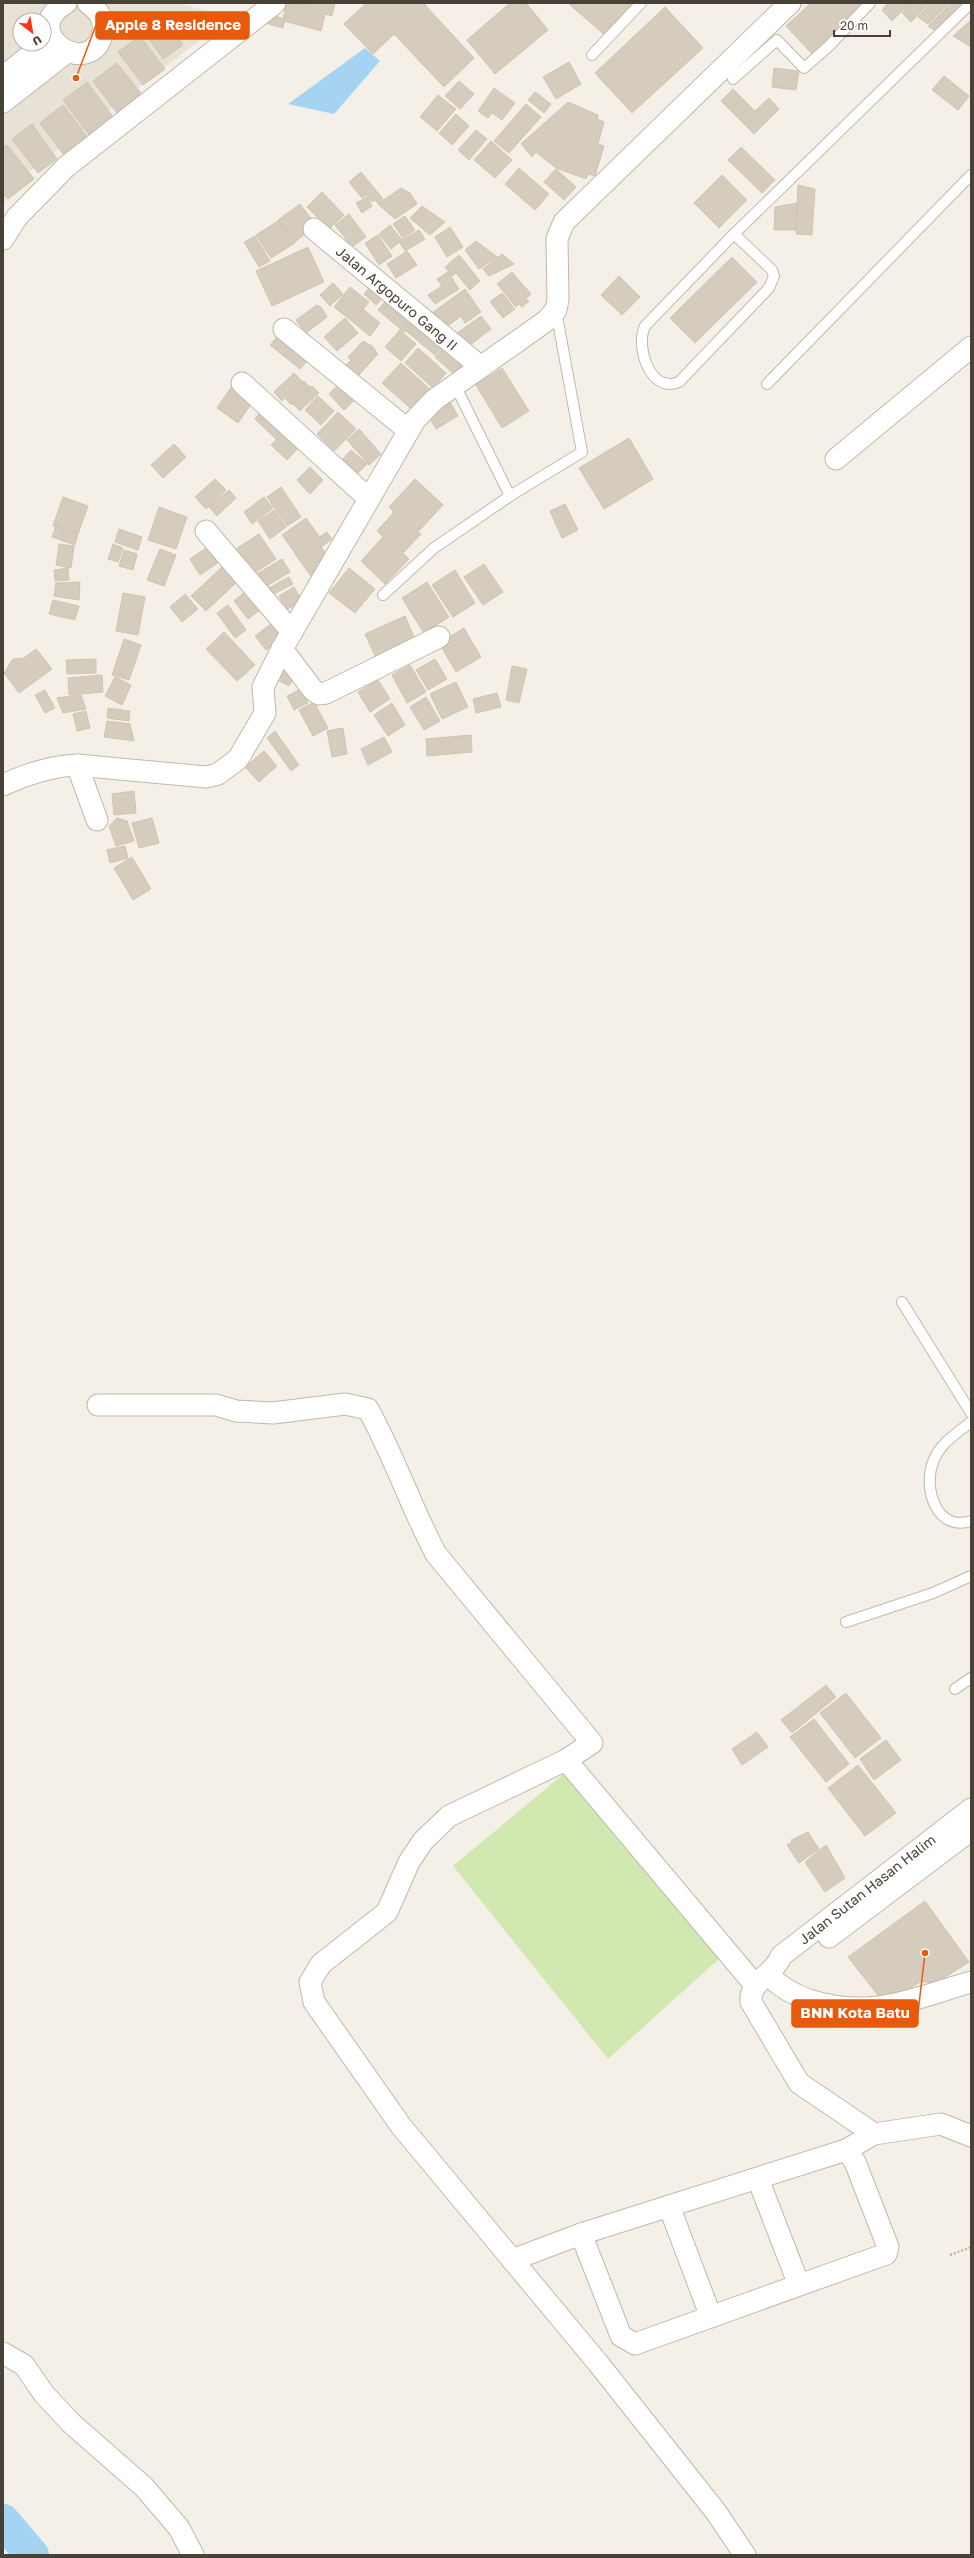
<svg xmlns="http://www.w3.org/2000/svg" width="974" height="2558" viewBox="0 0 974 2558" font-family="'Golos Text',sans-serif">
	<style>
		.residential { fill: #e8e2d6; fill-rule: evenodd }
		.green { fill: #d1e9b1 }
		.water { fill: #a4d4f2 }
		.lines { fill: none; stroke-linecap: round; stroke-linejoin: round }
		.river { stroke: #a4d4f2; stroke-width: 34 }
		.building { fill: #d6ccbd; stroke: #d1c4b0 }
		.service-casing { stroke: #c0b8ab; stroke-width: 12 }
		.minor-casing { stroke: #c0b8ab; stroke-width: 23 }
		.path { stroke: #c2b39b; stroke-width: 2.5; stroke-dasharray: 2 2; stroke-linecap: butt }
		.service { stroke: #fff; stroke-width: 10 }
		.minor { stroke: #fff; stroke-width: 21 }
		.labels { text-anchor: middle; dominant-baseline: central; stroke-width: 3.5; stroke-linejoin: round; paint-order: stroke }
		.street-label { font-size: 14px; fill: #484137; stroke: #fff }
		.leader { fill: none; stroke: #e8590c; stroke-width: 1.5 }
		.callout-dot { fill: #e8590c; stroke: #fff; stroke-width: 1.5 }
		.callout { fill: #e8590c; stroke: #e8590c; stroke-width: 1.5 }
		.callout-label { font-size: 15px; text-anchor: middle; font-weight: bold; fill: #fff }
	</style>
	<rect width="100%" height="100%" fill="#f4f0e8"/>
	<path class="residential" d="M 3,3 L 180,3 L 228,18 L 20,179 L 3,205 ZM 20,20 L 44,20 L 44,44 L 20,44 Z"/>
	<path class="green" d="M 566,1772 L 721,1957 L 608,2059 L 453,1866 Z"/>
	<path class="water" d="M 365,48 L 380,61 L 334,114 L 288,104 Z"/>
	<g class="lines">
		<path class="river" d="M 3,2521 L 32,2555"/>
	</g>
	<g class="building">
		<path d="M 287,3 L 295,4 L 335,3 L 332,16 L 325,14 L 321,31 L 284,21 L 285,19 L 283,18 Z"/>
		<path d="M 366,3 L 427,3 L 425,5 L 474,58 L 444,87 L 394,34 L 373,54 L 344,24 Z"/>
		<path d="M 510,3 L 526,3 L 548,30 L 495,74 L 467,40 Z"/>
		<path d="M 568,3 L 638,3 L 607,37 Z"/>
		<path d="M 811,3 L 864,3 L 815,57 L 786,26 Z"/>
		<path d="M 888,3 L 910,3 L 892,21 L 882,10 Z"/>
		<path d="M 911,3 L 930,3 L 911,22 L 902,13 Z"/>
		<path d="M 932,3 L 949,3 L 928,24 L 918,17 Z"/>
		<path d="M 951,3 L 970,3 L 939,33 L 928,26 Z"/>
		<path d="M 665,7 L 703,48 L 632,113 L 595,73 Z"/>
		<path d="M 271,15 L 285,19 L 283,28 L 268,24 Z"/>
		<path d="M 164,17 L 183,45 L 163,59 L 143,31 Z"/>
		<path d="M 971,20 L 971,47 L 953,36 Z"/>
		<path d="M 140,36 L 165,69 L 143,85 L 118,52 Z"/>
		<path d="M 569,62 L 581,84 L 556,99 L 543,77 Z"/>
		<path d="M 117,63 L 142,95 L 117,113 L 93,81 Z"/>
		<path d="M 774,68 L 799,71 L 796,90 L 772,87 Z"/>
		<path d="M 944,76 L 969,96 L 958,110 L 932,90 Z"/>
		<path d="M 459,81 L 474,94 L 460,109 L 445,96 Z"/>
		<path d="M 87,82 L 113,117 L 89,135 L 63,100 Z"/>
		<path d="M 494,88 L 515,103 L 502,120 L 492,113 L 488,118 L 478,111 Z"/>
		<path d="M 733,89 L 755,111 L 769,98 L 779,109 L 754,134 L 721,101 Z"/>
		<path d="M 535,92 L 551,104 L 544,113 L 528,100 Z"/>
		<path d="M 438,95 L 456,109 L 437,131 L 420,117 Z"/>
		<path d="M 568,102 L 598,115 L 597,119 L 604,122 L 598,144 L 604,146 L 595,176 L 588,174 L 586,179 L 556,168 L 536,152 L 532,157 L 521,144 Z"/>
		<path d="M 526,104 L 541,117 L 509,153 L 494,141 Z"/>
		<path d="M 63,105 L 87,136 L 63,154 L 40,123 Z"/>
		<path d="M 456,114 L 469,126 L 452,145 L 439,133 Z"/>
		<path d="M 32,124 L 57,159 L 38,173 L 12,139 Z"/>
		<path d="M 476,130 L 487,139 L 469,160 L 458,150 Z"/>
		<path d="M 491,141 L 512,160 L 495,178 L 474,160 Z"/>
		<path d="M 7,145 L 34,179 L 8,199 L 3,193 L 3,148 Z"/>
		<path d="M 741,147 L 775,180 L 762,193 L 728,160 Z"/>
		<path d="M 519,168 L 549,194 L 535,210 L 505,184 Z"/>
		<path d="M 556,169 L 576,187 L 564,200 L 544,182 Z"/>
		<path d="M 361,172 L 383,199 L 378,203 L 375,200 L 372,202 L 366,195 L 362,198 L 349,182 Z"/>
		<path d="M 722,175 L 747,200 L 719,228 L 694,203 Z"/>
		<path d="M 798,185 L 815,189 L 812,235 L 796,234 Z"/>
		<path d="M 401,188 L 410,193 L 417,204 L 395,219 L 378,204 Z"/>
		<path d="M 322,192 L 344,215 L 329,229 L 307,207 Z"/>
		<path d="M 367,197 L 372,206 L 362,213 L 356,203 Z"/>
		<path d="M 797,203 L 796,230 L 774,230 L 775,207 Z"/>
		<path d="M 300,204 L 316,225 L 295,242 L 278,220 Z"/>
		<path d="M 422,206 L 445,222 L 430,235 L 410,218 Z"/>
		<path d="M 349,214 L 366,237 L 352,247 L 335,225 Z"/>
		<path d="M 405,216 L 415,230 L 403,238 L 393,224 Z"/>
		<path d="M 278,221 L 295,243 L 271,258 L 256,235 Z"/>
		<path d="M 390,225 L 402,240 L 391,249 L 379,234 Z"/>
		<path d="M 450,227 L 463,247 L 447,257 L 435,237 Z"/>
		<path d="M 419,230 L 425,239 L 405,251 L 399,242 Z"/>
		<path d="M 378,235 L 392,256 L 379,265 L 365,243 Z"/>
		<path d="M 255,236 L 270,261 L 259,267 L 244,242 Z"/>
		<path d="M 476,241 L 497,257 L 479,269 L 465,250 Z"/>
		<path d="M 308,247 L 324,282 L 272,306 L 256,271 Z"/>
		<path d="M 407,251 L 417,265 L 396,278 L 387,264 Z"/>
		<path d="M 502,254 L 514,264 L 489,276 L 483,269 Z"/>
		<path d="M 459,255 L 480,281 L 470,290 L 456,273 L 452,276 L 445,267 Z"/>
		<path d="M 732,257 L 757,282 L 695,343 L 670,318 Z"/>
		<path d="M 448,272 L 459,289 L 435,304 L 428,295 L 442,286 L 437,279 Z"/>
		<path d="M 512,272 L 531,294 L 526,298 L 529,301 L 522,307 L 519,304 L 516,307 L 497,284 Z"/>
		<path d="M 619,276 L 640,297 L 622,315 L 601,295 Z"/>
		<path d="M 333,283 L 343,294 L 330,306 L 320,295 Z"/>
		<path d="M 372,284 L 385,295 L 376,305 L 364,294 Z"/>
		<path d="M 350,287 L 369,302 L 353,322 L 334,307 Z"/>
		<path d="M 465,289 L 481,312 L 465,323 L 461,316 L 445,328 L 433,312 Z"/>
		<path d="M 502,293 L 515,309 L 503,318 L 490,302 Z"/>
		<path d="M 387,299 L 413,321 L 404,332 L 378,310 Z"/>
		<path d="M 317,305 L 322,308 L 327,317 L 306,333 L 296,320 Z"/>
		<path d="M 363,309 L 380,323 L 370,336 L 353,322 Z"/>
		<path d="M 481,316 L 491,329 L 466,348 L 456,334 Z"/>
		<path d="M 345,318 L 358,333 L 337,351 L 324,337 Z"/>
		<path d="M 415,320 L 444,345 L 435,355 L 406,331 Z"/>
		<path d="M 283,330 L 313,354 L 300,369 L 270,345 Z"/>
		<path d="M 400,330 L 416,344 L 401,361 L 385,347 Z"/>
		<path d="M 363,341 L 372,346 L 378,354 L 358,376 L 346,365 L 351,360 L 348,357 Z"/>
		<path d="M 445,346 L 466,364 L 456,376 L 435,357 Z"/>
		<path d="M 418,348 L 446,373 L 433,388 L 405,363 Z"/>
		<path d="M 401,363 L 435,394 L 417,414 L 382,383 Z"/>
		<path d="M 502,368 L 529,411 L 502,428 L 476,385 Z"/>
		<path d="M 294,373 L 303,382 L 282,401 L 274,392 Z"/>
		<path d="M 304,381 L 310,387 L 291,405 L 286,399 Z"/>
		<path d="M 235,382 L 256,397 L 238,423 L 217,408 Z"/>
		<path d="M 341,382 L 357,398 L 344,410 L 329,394 Z"/>
		<path d="M 312,386 L 319,393 L 300,411 L 293,404 Z"/>
		<path d="M 318,396 L 334,411 L 321,425 L 305,410 Z"/>
		<path d="M 450,402 L 458,416 L 436,429 L 428,415 Z"/>
		<path d="M 263,408 L 288,428 L 277,440 L 255,419 Z"/>
		<path d="M 338,412 L 356,429 L 334,451 L 317,434 Z"/>
		<path d="M 288,428 L 304,442 L 287,460 L 271,445 Z"/>
		<path d="M 359,429 L 381,454 L 369,465 L 347,440 Z"/>
		<path d="M 629,438 L 653,479 L 604,509 L 579,468 Z"/>
		<path d="M 174,444 L 186,457 L 163,478 L 151,465 Z"/>
		<path d="M 351,450 L 367,464 L 358,473 L 343,459 Z"/>
		<path d="M 310,467 L 323,480 L 310,494 L 297,480 Z"/>
		<path d="M 215,479 L 226,490 L 206,509 L 195,497 Z"/>
		<path d="M 415,479 L 443,505 L 418,532 L 421,534 L 403,553 L 409,559 L 385,584 L 361,561 L 383,537 L 377,531 L 394,512 L 389,507 Z"/>
		<path d="M 281,487 L 301,517 L 287,526 L 267,497 Z"/>
		<path d="M 229,490 L 236,498 L 217,516 L 209,507 Z"/>
		<path d="M 63,497 L 88,506 L 78,534 L 53,526 Z"/>
		<path d="M 264,497 L 273,508 L 252,524 L 244,512 Z"/>
		<path d="M 565,504 L 578,530 L 562,538 L 550,511 Z"/>
		<path d="M 159,507 L 187,517 L 176,549 L 148,540 Z"/>
		<path d="M 274,510 L 286,527 L 270,539 L 258,521 Z"/>
		<path d="M 306,518 L 319,536 L 295,553 L 282,535 Z"/>
		<path d="M 56,526 L 78,534 L 75,545 L 52,537 Z"/>
		<path d="M 119,529 L 142,537 L 138,550 L 115,542 Z"/>
		<path d="M 327,532 L 332,539 L 321,547 L 332,562 L 311,576 L 295,554 Z"/>
		<path d="M 259,534 L 276,559 L 247,578 L 230,553 Z"/>
		<path d="M 59,544 L 74,546 L 71,568 L 56,565 Z"/>
		<path d="M 113,544 L 123,548 L 118,562 L 108,559 Z"/>
		<path d="M 209,546 L 219,562 L 200,575 L 190,559 Z"/>
		<path d="M 160,549 L 176,555 L 164,586 L 147,580 Z"/>
		<path d="M 124,550 L 137,554 L 133,570 L 119,566 Z"/>
		<path d="M 282,559 L 290,572 L 260,590 L 252,577 Z"/>
		<path d="M 484,564 L 503,592 L 483,605 L 464,577 Z"/>
		<path d="M 222,567 L 237,582 L 206,611 L 191,596 Z"/>
		<path d="M 68,568 L 69,580 L 55,581 L 54,570 Z"/>
		<path d="M 349,568 L 375,589 L 355,613 L 329,593 Z"/>
		<path d="M 455,570 L 475,603 L 453,617 L 432,585 Z"/>
		<path d="M 289,577 L 293,584 L 270,596 L 267,589 Z"/>
		<path d="M 80,582 L 79,600 L 54,596 L 56,583 Z"/>
		<path d="M 427,582 L 449,617 L 424,633 L 402,598 Z"/>
		<path d="M 294,587 L 302,601 L 286,610 L 279,596 Z"/>
		<path d="M 246,591 L 260,610 L 248,619 L 234,601 Z"/>
		<path d="M 123,593 L 145,597 L 138,635 L 116,631 Z"/>
		<path d="M 185,594 L 198,609 L 182,622 L 170,607 Z"/>
		<path d="M 53,600 L 79,606 L 75,620 L 49,614 Z"/>
		<path d="M 228,605 L 246,630 L 235,638 L 217,613 Z"/>
		<path d="M 405,616 L 417,644 L 378,662 L 365,634 Z"/>
		<path d="M 276,620 L 287,634 L 266,650 L 255,636 Z"/>
		<path d="M 464,628 L 481,657 L 456,672 L 439,643 Z"/>
		<path d="M 224,632 L 255,665 L 237,681 L 206,649 Z"/>
		<path d="M 124,639 L 141,645 L 129,680 L 112,675 Z"/>
		<path d="M 36,649 L 52,669 L 19,693 L 4,673 L 13,659 L 24,658 Z"/>
		<path d="M 96,659 L 96,673 L 67,674 L 66,660 Z"/>
		<path d="M 435,659 L 447,679 L 428,690 L 416,670 Z"/>
		<path d="M 410,665 L 426,692 L 407,703 L 392,675 Z"/>
		<path d="M 512,666 L 527,669 L 519,703 L 506,700 Z"/>
		<path d="M 277,667 L 294,677 L 289,686 L 272,677 Z"/>
		<path d="M 102,675 L 103,692 L 69,695 L 68,678 Z"/>
		<path d="M 115,677 L 131,685 L 122,705 L 105,696 Z"/>
		<path d="M 378,680 L 390,699 L 370,712 L 358,692 Z"/>
		<path d="M 456,682 L 468,707 L 442,719 L 430,694 Z"/>
		<path d="M 301,689 L 308,703 L 294,710 L 287,696 Z"/>
		<path d="M 45,690 L 55,708 L 45,713 L 35,695 Z"/>
		<path d="M 497,693 L 501,707 L 476,713 L 473,699 Z"/>
		<path d="M 81,695 L 86,709 L 63,713 L 57,698 Z"/>
		<path d="M 426,697 L 440,721 L 424,730 L 410,707 Z"/>
		<path d="M 314,702 L 328,728 L 313,736 L 299,710 Z"/>
		<path d="M 392,703 L 405,725 L 388,736 L 374,715 Z"/>
		<path d="M 108,708 L 130,711 L 129,721 L 107,718 Z"/>
		<path d="M 86,711 L 90,728 L 77,731 L 73,714 Z"/>
		<path d="M 107,721 L 130,724 L 134,741 L 104,737 Z"/>
		<path d="M 343,728 L 347,754 L 332,757 L 327,731 Z"/>
		<path d="M 275,731 L 299,765 L 291,771 L 267,738 Z"/>
		<path d="M 471,735 L 472,752 L 427,756 L 426,739 Z"/>
		<path d="M 384,737 L 392,752 L 368,765 L 361,749 Z"/>
		<path d="M 264,751 L 277,766 L 259,782 L 245,767 Z"/>
		<path d="M 134,791 L 136,813 L 114,815 L 112,794 Z"/>
		<path d="M 117,818 L 127,821 L 134,841 L 116,846 L 109,826 Z"/>
		<path d="M 152,818 L 159,843 L 139,848 L 132,823 Z"/>
		<path d="M 125,846 L 128,858 L 110,863 L 107,850 Z"/>
		<path d="M 132,857 L 151,889 L 133,900 L 114,868 Z"/>
		<path d="M 826,1685 L 836,1697 L 792,1733 L 781,1720 Z"/>
		<path d="M 846,1693 L 881,1738 L 855,1758 L 820,1713 Z"/>
		<path d="M 814,1719 L 849,1764 L 826,1782 L 790,1737 Z"/>
		<path d="M 757,1732 L 768,1747 L 742,1765 L 732,1749 Z"/>
		<path d="M 886,1740 L 901,1760 L 874,1780 L 860,1759 Z"/>
		<path d="M 858,1765 L 896,1813 L 865,1836 L 828,1788 Z"/>
		<path d="M 808,1832 L 819,1849 L 799,1863 L 787,1845 L 792,1842 L 791,1840 Z"/>
		<path d="M 826,1845 L 845,1878 L 825,1892 L 805,1862 Z"/>
		<path d="M 925,1901 L 969,1962 L 938,1982 L 920,1982 L 885,2004 L 848,1957 Z"/>
	</g>
	<g class="lines">
		<g class="service-casing">
			<g id="service">
				<path d="M 592,55 L 641,3"/>
				<path d="M 733,79 L 777,40 L 804,68 L 829,46 L 870,3"/>
				<path d="M 734,234 L 772,270 L 774,276 L 769,288 L 679,382 C 650,394 635,346 645,326 L 734,234 L 971,3"/>
				<path d="M 767,384 L 971,175"/>
				<path d="M 455,385 L 510,496"/>
				<path d="M 383,595 L 434,548 L 510,496 L 582,452 L 556,311"/>
				<path d="M 902,1302 L 971,1413"/>
				<path d="M 971,1422 C 957,1433 939,1444 933,1462 C 923,1488 936,1532 971,1521"/>
				<path d="M 846,1622 L 933,1593 L 971,1576"/>
				<path d="M 955,1689 L 971,1678"/>
			</g>
		</g>
		<g class="minor-casing">
			<g id="minor">
				<path d="M 66,3 C 15,33 93,83 103,31 C 105,19 98,10 88,3"/>
				<path d="M 3,77 L 52,38"/>
				<path d="M 3,102 L 67,52"/>
				<path d="M 314,229 L 481,367"/>
				<path d="M 3,239 L 17,217 L 66,167 L 275,3"/>
				<path d="M 284,329 L 408,430"/>
				<path d="M 242,383 L 369,499"/>
				<path d="M 836,459 L 971,347"/>
				<path d="M 206,531 L 292,632"/>
				<path d="M 282,649 L 313,690 L 319,694 L 326,693 L 439,637"/>
				<path d="M 77,765 L 97,820"/>
				<path d="M 3,785 C 27,774 50,766 77,765 L 206,777 L 218,774 L 238,759 L 265,713 L 263,687 L 282,649 L 415,420 L 434,400 L 546,321 L 556,310 L 558,299 L 557,239 L 564,222 L 790,3"/>
				<path d="M 98,1405 L 216,1405 L 236,1411 L 273,1413 L 345,1404 L 368,1409 C 394,1456 411,1507 436,1554 L 592,1743 L 566,1760 L 449,1816 L 423,1841 L 409,1862 L 387,1912 L 321,1964 L 310,1982 L 314,2002 L 401,2126 L 598,2363 L 716,2512 L 745,2555"/>
				<path d="M 566,1760 L 755,1985"/>
				<path d="M 829,1937 L 971,1830"/>
				<path d="M 768,1974 C 778,1986 795,1995 809,2000 C 871,2020 912,1999 971,1982"/>
				<path d="M 874,2134 L 799,2083 L 751,2002 C 749,1981 775,1974 781,1956 L 971,1809"/>
				<path d="M 758,2179 L 799,2285"/>
				<path d="M 669,2206 L 711,2317"/>
				<path d="M 581,2234 L 621,2336 L 635,2344 L 886,2254 L 888,2247 L 855,2162 L 846,2150"/>
				<path d="M 512,2260 L 581,2234 L 846,2150 L 874,2134 L 941,2124 L 971,2136"/>
				<path d="M 3,2353 L 24,2365 L 44,2394 L 71,2423 L 144,2487 L 179,2528 L 193,2555"/>
			</g>
		</g>
		<path class="path" d="M 950,2255 L 971,2247"/>
		<use href="#service" class="service"/>
		<use href="#minor" class="minor"/>
	</g>
	<g class="labels">
		<g class="street-label">
			<text transform="translate(397 298) rotate(40)">Jalan Argopuro Gang II</text>
			<text transform="translate(867 1889) rotate(-38)">Jalan Sutan Hasan Halim</text>
		</g>
	</g>
	<path class="leader" d="M76 78L96 25M925 1953L918 2013"/>
	<g class="callout-dot">
		<circle cx="76" cy="78" r="4"/>
		<circle cx="925" cy="1953" r="4"/>
	</g>
	<g class="callout">
		<rect x="96" y="12" width="153" height="27" rx="4"/>
		<rect x="792" y="2000" width="126" height="27" rx="4"/>
	</g>
	<g class="callout-label">
		<text x="173" y="30">Apple 8 Residence</text>
		<text x="855" y="2018">BNN Kota Batu</text>
	</g>
	<rect width="974" height="2558" fill="none" stroke="#484137" stroke-width="8"/>
	<g transform="translate(32 32) rotate(149)"><circle r="19" fill="#ffffff" stroke="#b6b3af"/>
	<path d="M0-3L7 15L0 10L-7 15Z" fill="#fd3317"/>
	<text y="-6" font-size="11" font-weight="bold" text-anchor="middle" fill="#484137">U</text>
	</g>
	<path d="M834 30v6h56v-6" fill="none" stroke="#484137" stroke-width="2"/>
	<text x="840" y="30" font-size="12" fill="#484137" stroke="#ffffff" stroke-width="3" paint-order="stroke">20 m</text>
</svg>
